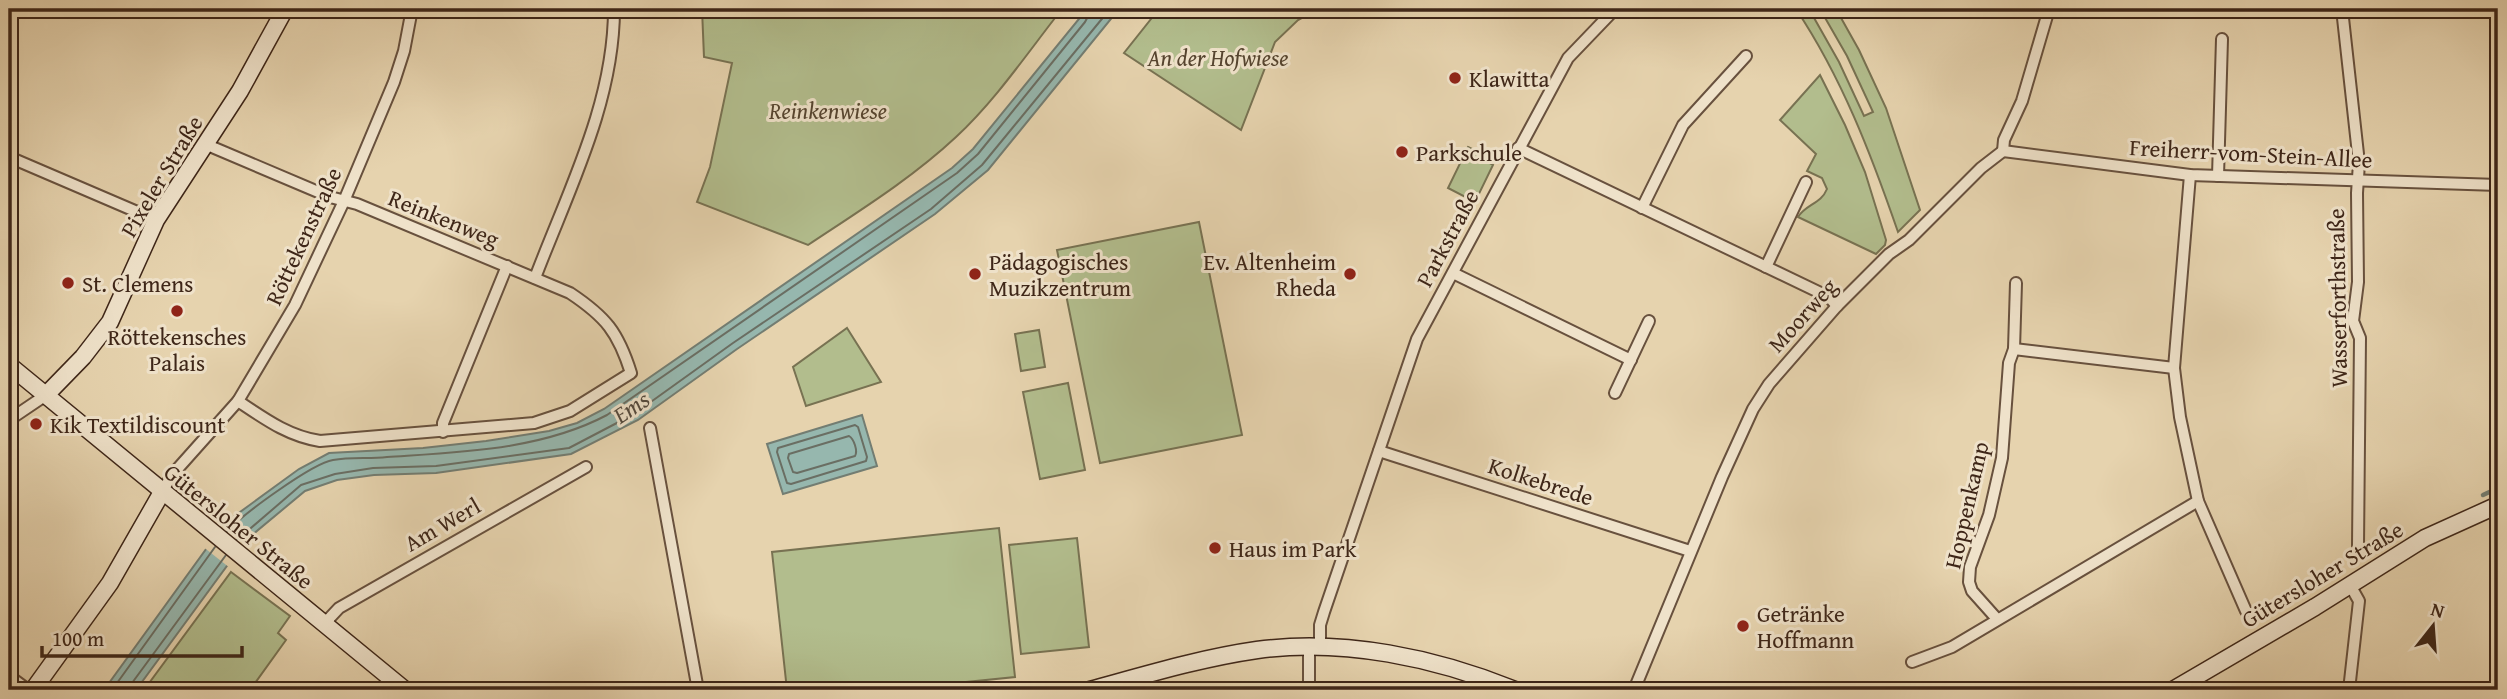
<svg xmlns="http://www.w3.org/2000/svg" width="2507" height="699" viewBox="0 0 2507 699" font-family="'Gentium Book Plus',serif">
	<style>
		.green { fill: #b2bd8d; stroke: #787252; stroke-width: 2 }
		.water { fill: #96b7ae; stroke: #737d72; stroke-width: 2 }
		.pier { fill: #e6d3ae }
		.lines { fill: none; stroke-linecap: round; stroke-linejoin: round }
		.shore { stroke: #6a6e63; stroke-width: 2 }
		.stream { stroke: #737d72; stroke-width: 4.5 }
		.street-casing { stroke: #68513e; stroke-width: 14 }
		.secondary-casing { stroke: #3e2618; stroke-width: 19 }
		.street { stroke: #efe2ca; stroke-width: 10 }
		.secondary { stroke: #efe2ca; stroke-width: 16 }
		.poi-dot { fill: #8f2418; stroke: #efe2ca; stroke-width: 2.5 }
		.labels { text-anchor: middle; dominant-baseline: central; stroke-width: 6; stroke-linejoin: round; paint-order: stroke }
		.park-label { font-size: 23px; font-style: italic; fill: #55442f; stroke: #efe2ca }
		.poi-label { font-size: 23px; fill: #3e2618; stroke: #efe2ca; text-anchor: start }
		.street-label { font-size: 23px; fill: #3e2618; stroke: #efe2ca }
		.water-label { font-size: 24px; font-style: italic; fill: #544a3e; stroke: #efe2ca }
	</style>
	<rect width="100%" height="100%" fill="#e6d3ae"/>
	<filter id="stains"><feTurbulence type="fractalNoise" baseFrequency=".00286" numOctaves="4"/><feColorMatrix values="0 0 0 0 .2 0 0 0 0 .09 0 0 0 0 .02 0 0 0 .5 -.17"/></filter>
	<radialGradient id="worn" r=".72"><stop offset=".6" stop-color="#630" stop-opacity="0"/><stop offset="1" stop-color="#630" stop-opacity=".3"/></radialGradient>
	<g class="green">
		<path d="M 702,9 L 1062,9 C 1028,52 996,100 956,137 C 911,179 859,211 808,245 L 697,202 L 710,167 L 732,63 L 704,57 Z"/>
		<path d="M 1159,9 L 1318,9 L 1298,20 L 1275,42 L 1241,130 L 1124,53 Z"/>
		<path d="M 1796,9 L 1809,9 L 1839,62 L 1864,116 L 1873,112 L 1847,56 L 1820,9 L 1836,9 L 1859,50 L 1886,108 L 1920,210 L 1898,232 C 1871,154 1842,78 1796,9 Z"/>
		<path d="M 1820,75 L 1845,125 L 1865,172 L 1886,240 L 1885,245 L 1876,254 L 1798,217 C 1806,204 1821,204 1827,189 L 1822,178 L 1807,171 L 1816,154 L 1780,120 Z"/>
		<path d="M 1468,147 L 1486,156 L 1484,160 L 1493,165 L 1475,202 L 1448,188 Z"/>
		<path d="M 1199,222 L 1242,435 L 1100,463 L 1057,250 Z"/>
		<path d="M 847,328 L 881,382 L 806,406 L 793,367 Z"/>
		<path d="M 1039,330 L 1045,367 L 1021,371 L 1015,334 Z"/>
		<path d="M 1068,383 L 1085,470 L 1040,479 L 1023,392 Z"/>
		<path d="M 999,528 L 1015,677 L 887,690 L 787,690 L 772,552 Z"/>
		<path d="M 1077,538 L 1089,647 L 1021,654 L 1009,545 Z"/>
		<path d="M 231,572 L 290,616 L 278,633 L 286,640 L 250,690 L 144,690 Z"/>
	</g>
	<g class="water">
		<path d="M 1087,9 L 1119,9 L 988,170 L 935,214 L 737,349 L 638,420 L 571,454 L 436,473 L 374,475 L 337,480 L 305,491 L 246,540 L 136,690 L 104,690 L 225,523 L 299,469 L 329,453 L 423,448 L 486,441 L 549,431 L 577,423 L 604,409 L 952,168 L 973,149 Z"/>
		<path d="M 862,415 L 877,466 L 783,494 L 767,444 Z"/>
	</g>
	<path class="pier" d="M 221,522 L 248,543 L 230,568 L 202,546 Z"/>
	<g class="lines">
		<g class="shore">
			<path d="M 855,425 L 858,427 L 867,457 L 866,461 L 791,484 L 787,483 L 777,452 L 778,448 Z"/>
			<path d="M 849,436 C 854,439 858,451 855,456 L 797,473 L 793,472 L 788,458 L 789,454 Z"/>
			<path d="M 227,532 C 241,515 313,463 333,460 C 351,457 370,459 387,457 C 461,452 541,450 607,415 L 957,173 L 978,154 L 1085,22 L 1092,9"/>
			<path d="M 237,540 L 301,485 L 335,474 L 373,468 L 436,466 L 569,448 L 634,414 L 733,343 L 931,209 L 982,165 L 1110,9"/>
			<path d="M 112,690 L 215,547"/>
			<path d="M 131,690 L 132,683 L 226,555"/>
		</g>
		<path class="stream" d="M 2483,495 L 2498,488"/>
		<g class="street-casing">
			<g id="street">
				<path d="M 2342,9 L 2359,163 L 2357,193 L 2358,282 L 2353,321 L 2360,338 L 2358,546"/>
				<path d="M 205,144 L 330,197 L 357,204 L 570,293 C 606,317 618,332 631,373 L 570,411 L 534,423 L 320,441 C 288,436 265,419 238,401"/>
				<path d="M 1518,148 L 1829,297 L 1837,306"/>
				<path d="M 2003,151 L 2190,175 L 2498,185"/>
				<path d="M 2003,151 L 2004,140 L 2022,101 L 2049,9"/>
				<path d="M 9,157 L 156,220"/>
				<path d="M 2190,175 L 2174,368 L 2180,417 L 2198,501 L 2246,611"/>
				<path d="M 2218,176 L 2222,39"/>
				<path d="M 1642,208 L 1683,125 L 1746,56"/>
				<path d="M 1766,267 L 1806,182"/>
				<path d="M 1453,273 L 1631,360"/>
				<path d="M 535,278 C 568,191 614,103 614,9"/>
				<path d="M 2014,349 L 2174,368"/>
				<path d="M 1615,393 L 1649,321"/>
				<path d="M 9,420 L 46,395"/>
				<path d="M 650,428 L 698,690"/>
				<path d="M 443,432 L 443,423 L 507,266"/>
				<path d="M 1379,451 L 1690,551"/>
				<path d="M 162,492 L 172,475 L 238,401 L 295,305 L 344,201 L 394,82 L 404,51 L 412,9"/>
				<path d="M 1997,619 L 1972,591 L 1969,582 L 1970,567 L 1989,515 L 2002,458 L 2009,363 L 2014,349 L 2016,283"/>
				<path d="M 324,624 L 339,608 L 586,467"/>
				<path d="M 1320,647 L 1320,625 L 1324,612 L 1417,339 L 1568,58 L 1615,9"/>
				<path d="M 1912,662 L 1952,647 L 2198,501"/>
				<path d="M 9,676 L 28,690"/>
				<path d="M 1309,690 L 1309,647"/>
				<path d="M 1634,690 L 1722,477 L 1753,409 L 1769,384 L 1837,306 L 1889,254 L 1909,240 L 1981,168 L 2003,151"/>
				<path d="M 2349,690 L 2359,601 L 2350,585"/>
			</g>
		</g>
		<g class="secondary-casing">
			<g id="secondary">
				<path d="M 9,365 L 405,690"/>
				<path d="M 46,395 L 83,357 L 110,322 L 156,220 L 240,91 L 285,9"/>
				<path d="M 33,690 L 110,583 L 162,492"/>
				<path d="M 1090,690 C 1145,675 1201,658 1257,650 C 1343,638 1436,658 1515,690"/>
				<path d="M 2173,690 L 2315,607 L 2425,538 L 2498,505"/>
			</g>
		</g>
		<use href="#street" class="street"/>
		<use href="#secondary" class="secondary"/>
	</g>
	<g class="poi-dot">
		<circle cx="1455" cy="78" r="7"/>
		<circle cx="1402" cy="152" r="7"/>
		<circle cx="975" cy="274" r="7"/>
		<circle cx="1350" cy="274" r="7"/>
		<circle cx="68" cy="283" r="7"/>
		<circle cx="177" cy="311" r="7"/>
		<circle cx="36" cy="424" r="7"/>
		<circle cx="1215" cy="548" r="7"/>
		<circle cx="1743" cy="626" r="7"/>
	</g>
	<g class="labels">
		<g class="park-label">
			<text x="1218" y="57">An der Hofwiese</text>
			<text x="828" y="110">Reinkenwiese</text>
		</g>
		<g class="poi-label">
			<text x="1469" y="78">Klawitta</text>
			<text x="1416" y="152">Parkschule</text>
			<text x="989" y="261">Pädagogisches<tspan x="989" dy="26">Muzikzentrum</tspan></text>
			<text x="1336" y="261" text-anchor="end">Ev. Altenheim<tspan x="1336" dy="26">Rheda</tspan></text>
			<text x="82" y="283">St. Clemens</text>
			<text x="177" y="336" text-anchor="middle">Röttekensches<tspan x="177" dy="26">Palais</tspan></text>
			<text x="50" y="424">Kik Textildiscount</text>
			<text x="1229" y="548">Haus im Park</text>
			<text x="1757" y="613">Getränke<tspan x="1757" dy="26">Hoffmann</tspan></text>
		</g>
		<g class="street-label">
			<text transform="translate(2251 153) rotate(3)">Freiherr-vom-Stein-Allee</text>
			<text transform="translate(161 176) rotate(-59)">Pixeler Straße</text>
			<text transform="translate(444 218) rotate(22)">Reinkenweg</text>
			<text transform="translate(303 236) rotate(-65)">Röttekenstraße</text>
			<text transform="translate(1447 238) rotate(-62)">Parkstraße</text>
			<text transform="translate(2337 298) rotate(-91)">Wasserforthstraße</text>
			<text transform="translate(1802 315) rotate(-48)">Moorweg</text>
			<text transform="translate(1541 481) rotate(18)">Kolkebrede</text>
			<text transform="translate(1966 505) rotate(-77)">Hoppenkamp</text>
			<text transform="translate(442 524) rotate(-30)">Am Werl</text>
			<text transform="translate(239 526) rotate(39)">Gütersloher Straße</text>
			<text transform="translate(2322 574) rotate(-31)">Gütersloher Straße</text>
		</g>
		<g class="water-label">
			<text transform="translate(631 407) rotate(-34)">Ems</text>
		</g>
	</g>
	<rect width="2507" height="699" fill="none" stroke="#e6d3ae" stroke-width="35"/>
	<rect x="10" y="10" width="2486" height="678" fill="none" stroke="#3e2618" stroke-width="3.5"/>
	<rect x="18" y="18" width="2472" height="664" fill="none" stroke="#3e2618" stroke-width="2"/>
	<g transform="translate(2433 626) rotate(17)" stroke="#efe2ca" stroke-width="5" paint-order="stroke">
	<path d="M0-5L12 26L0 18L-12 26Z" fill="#3e2618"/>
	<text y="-10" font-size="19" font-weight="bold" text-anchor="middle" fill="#3e2618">N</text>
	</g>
	<path d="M42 646v10h200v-10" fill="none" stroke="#3e2618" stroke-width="3.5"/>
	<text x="52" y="646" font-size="21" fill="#3e2618" stroke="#efe2ca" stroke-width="5" paint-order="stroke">100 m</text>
	<rect width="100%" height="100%" filter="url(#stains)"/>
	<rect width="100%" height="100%" fill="url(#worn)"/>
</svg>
